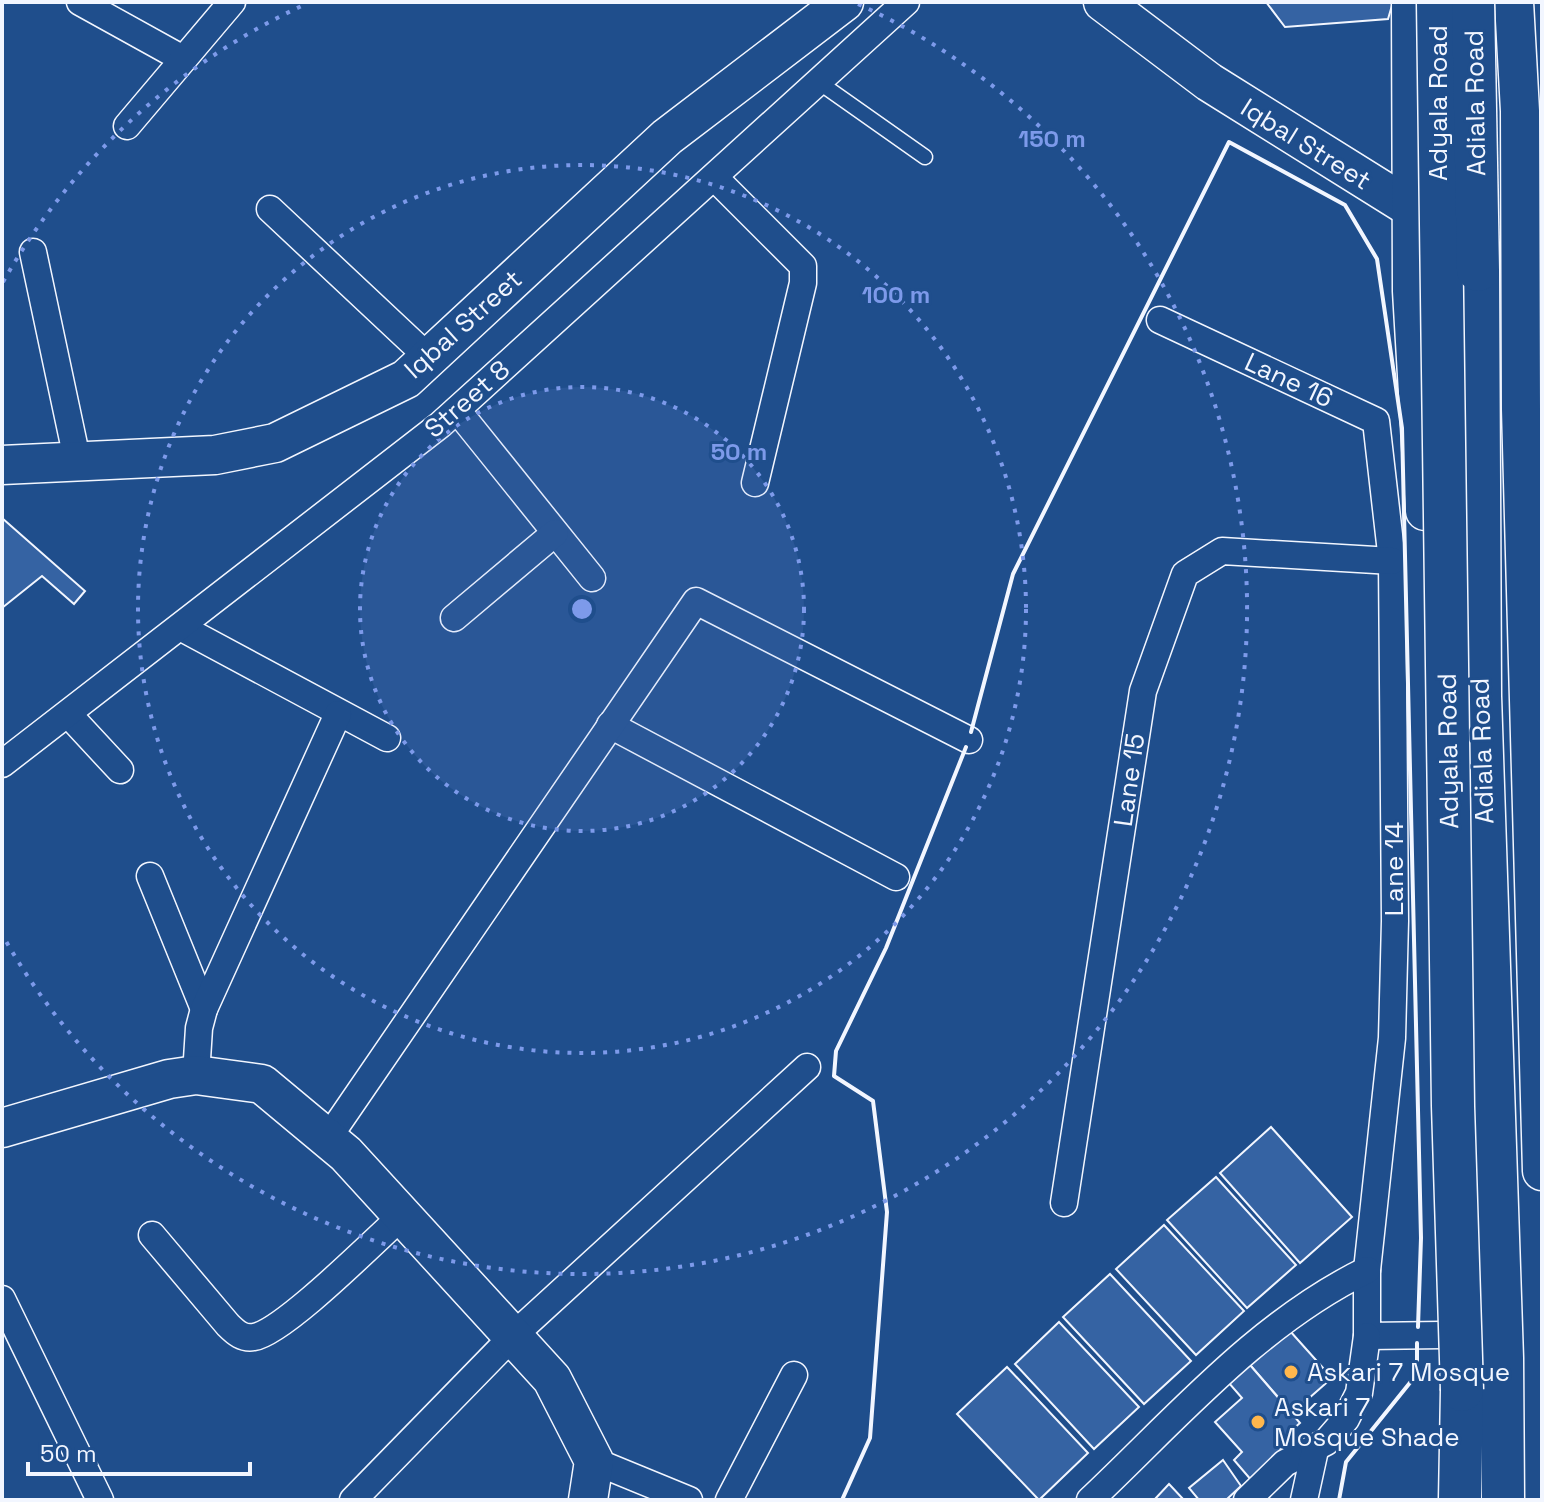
<svg xmlns="http://www.w3.org/2000/svg" width="1544" height="1502" viewBox="0 0 1544 1502" font-family="'Space Grotesk',sans-serif">
	<style>
		.building { fill: #3563a3; stroke: #f2f6ff; stroke-width: 2 }
		.lines { fill: none; stroke-linecap: round; stroke-linejoin: round }
		.lane-casing { stroke: #f2f6ff; stroke-width: 17 }
		.street-casing { stroke: #f2f6ff; stroke-width: 29 }
		.secondary-casing { stroke: #f2f6ff; stroke-width: 41 }
		.primary-casing { stroke: #f2f6ff; stroke-width: 45 }
		.lane { stroke: #1f4e8c; stroke-width: 14 }
		.street { stroke: #1f4e8c; stroke-width: 26 }
		.secondary { stroke: #1f4e8c; stroke-width: 38 }
		.primary { stroke: #1f4e8c; stroke-width: 42 }
		.primary-bridge-casing { stroke: #f2f6ff; stroke-width: 45; stroke-linecap: butt }
		.primary-bridge { stroke: #1f4e8c; stroke-width: 42 }
		.wall { stroke: #f2f6ff; stroke-width: 4 }
		.ring { fill: none; stroke: #7d9aea; stroke-width: 4; stroke-dasharray: 4 8 }
		.poi-dot { fill: #ffb74d; stroke: #1f4e8c; stroke-width: 3 }
		.labels { text-anchor: middle; dominant-baseline: central; stroke-width: 6; stroke-linejoin: round; paint-order: stroke }
		.street-label { font-size: 26px; fill: #f2f6ff; stroke: #1f4e8c }
		.poi-label { font-size: 26px; fill: #f2f6ff; stroke: #1f4e8c; text-anchor: start }
		.centre { fill: #7d9aea; stroke: #1f4e8c; stroke-width: 4 }
		.ring-label { font-size: 24px; text-anchor: middle; font-weight: bold; fill: #7d9aea; stroke: #1f4e8c; stroke-width: 6; stroke-linejoin: round; paint-order: stroke }
	</style>
	<rect width="100%" height="100%" fill="#1f4e8c"/>
	<g class="building">
		<path d="M 1266,2 L 1393,2 L 1388,19 L 1285,27 Z"/>
		<path d="M 2,518 L 85,591 L 74,604 L 42,576 L 2,608 Z"/>
		<path d="M 1271,1127 L 1352,1217 L 1300,1263 L 1220,1173 Z"/>
		<path d="M 1216,1177 L 1296,1265 L 1247,1308 L 1167,1220 Z"/>
		<path d="M 1164,1225 L 1244,1311 L 1196,1355 L 1116,1269 Z"/>
		<path d="M 1110,1274 L 1191,1361 L 1144,1404 L 1063,1317 Z"/>
		<path d="M 1059,1322 L 1139,1407 L 1094,1449 L 1015,1364 Z"/>
		<path d="M 1290,1331 L 1332,1378 L 1292,1413 L 1250,1365 Z"/>
		<path d="M 1250,1365 L 1300,1423 L 1276,1444 L 1284,1453 L 1252,1481 L 1234,1460 L 1242,1452 L 1215,1422 L 1242,1398 L 1228,1382 Z"/>
		<path d="M 1007,1367 L 1088,1453 L 1039,1500 L 957,1414 Z"/>
		<path d="M 1223,1460 L 1241,1486 L 1226,1500 L 1199,1500 L 1189,1488 Z"/>
		<path d="M 1169,1484 L 1184,1500 L 1154,1500 Z"/>
	</g>
	<g class="lines">
		<g class="lane-casing">
			<path id="lane" d="M 820,83 L 925,157"/>
		</g>
		<g class="street-casing">
			<g id="street">
				<path d="M 80,2 L 183,59"/>
				<path d="M 127,126 L 232,2"/>
				<path d="M 715,178 L 803,266 L 803,283 L 755,483"/>
				<path d="M 270,209 L 429,358"/>
				<path d="M 33,252 L 77,459"/>
				<path d="M 1160,320 L 1376,421 L 1392,561 L 1395,921 L 1392,1038 L 1367,1270 L 1367,1336 L 1442,1335"/>
				<path d="M 457,410 L 592,578"/>
				<path d="M 454,618 L 555,533"/>
				<path d="M 182,628 L 387,738"/>
				<path d="M 68,714 L 120,770"/>
				<path d="M 610,725 L 896,877"/>
				<path d="M 2,764 L 440,425 L 906,2"/>
				<path d="M 150,876 L 204,1009"/>
				<path d="M 196,1075 L 199,1028 L 204,1009 L 338,714"/>
				<path d="M 328,1138 L 696,601 L 969,740"/>
				<path d="M 1064,1203 L 1143,691 L 1185,574 L 1222,551 L 1392,561"/>
				<path d="M 152,1235 L 228,1325 C 236,1333 243,1339 254,1337 C 284,1332 375,1240 403,1215"/>
				<path d="M 2,1299 L 100,1500"/>
				<path d="M 594,1461 L 689,1500"/>
				<path d="M 353,1500 L 514,1335 L 807,1067"/>
				<path d="M 729,1500 L 794,1375"/>
				<path d="M 1090,1500 C 1177,1418 1258,1323 1367,1270"/>
				<path d="M 1247,1500 L 1285,1463 L 1326,1442 L 1346,1419 L 1359,1393 L 1367,1336"/>
				<path d="M 1304,1500 L 1315,1450"/>
			</g>
		</g>
		<g class="secondary-casing">
			<g id="secondary">
				<path d="M 1103,2 L 1209,82 L 1430,220"/>
				<path d="M 1411,2 L 1412,291 L 1425,511"/>
				<path d="M 1514,2 L 1520,111 L 1521,409 L 1542,1171"/>
				<path d="M 2,465 L 215,455 L 275,443 L 406,379 L 667,137 L 844,2"/>
				<path d="M 2,1128 L 169,1079 L 196,1075 L 262,1084 L 346,1154 L 552,1379 L 594,1461 L 588,1500"/>
			</g>
		</g>
		<g class="primary-casing">
			<g id="primary">
				<path d="M 1478,270 L 1480,696 L 1502,1358 L 1503,1500"/>
				<path d="M 1460,1500 L 1462,1390"/>
			</g>
		</g>
		<use href="#lane" class="lane"/>
		<use href="#street" class="street"/>
		<use href="#secondary" class="secondary"/>
		<use href="#primary" class="primary"/>
		<g class="primary-bridge-casing">
			<g id="primary-bridge">
				<path d="M 1438,2 L 1453,1106 L 1462,1390"/>
				<path d="M 1473,2 L 1478,270"/>
			</g>
		</g>
		<use href="#primary-bridge" class="primary-bridge"/>
		<g class="wall">
			<path d="M 971,732 L 1013,574 L 1229,142 L 1345,205 L 1377,259 L 1402,428 L 1421,1238 L 1418,1327"/>
			<path d="M 842,1500 L 870,1438 L 887,1212 L 873,1101 L 834,1076 L 836,1051 L 886,948 L 966,747"/>
			<path d="M 1339,1500 L 1346,1462 L 1417,1374 L 1417,1343"/>
		</g>
	</g>
	<circle cx="582" cy="609" r="222" fill="#7d9aea" fill-opacity=".12"/>
	<g class="ring">
		<circle cx="582" cy="609" r="222"/>
		<circle cx="582" cy="609" r="444"/>
		<path d="M3 282A665 665 0 0 1 306 4M858 4A665 665 0 1 1 3 936"/>
	</g>
	<g class="poi-dot">
		<circle cx="1291" cy="1372" r="8"/>
		<circle cx="1258" cy="1422" r="8"/>
	</g>
	<g class="labels">
		<g class="street-label">
			<text transform="translate(1438 103) rotate(-90)">Adyala Road</text>
			<text transform="translate(1475 103) rotate(-91)">Adiala Road</text>
			<text transform="translate(1306 144) rotate(32)">Iqbal Street</text>
			<text transform="translate(463 324) rotate(-42)">Iqbal Street</text>
			<text transform="translate(1289 380) rotate(25)">Lane 16</text>
			<text transform="translate(467 399) rotate(-41)">Street 8</text>
			<text transform="translate(1448 751) rotate(-91)">Adyala Road</text>
			<text transform="translate(1482 751) rotate(-92)">Adiala Road</text>
			<text transform="translate(1129 780) rotate(-82)">Lane 15</text>
			<text transform="translate(1394 869) rotate(-90)">Lane 14</text>
		</g>
		<g class="poi-label">
			<text x="1307" y="1372">Askari 7 Mosque</text>
			<text x="1274" y="1407">Askari 7<tspan x="1274" dy="30">Mosque Shade</tspan></text>
		</g>
	</g>
	<circle cx="582" cy="609" r="12" class="centre"/>
	<g class="ring-label">
		<text x="1052" y="147">150 m</text>
		<text x="896" y="303">100 m</text>
		<text x="739" y="460">50 m</text>
	</g>
	<rect width="1544" height="1502" fill="none" stroke="#f2f6ff" stroke-width="8"/>
	<path d="M28 1462v12h222v-12" fill="none" stroke="#f2f6ff" stroke-width="4"/>
	<text x="40" y="1462" font-size="24" fill="#f2f6ff" stroke="#1f4e8c" stroke-width="6" paint-order="stroke">50 m</text>
</svg>
